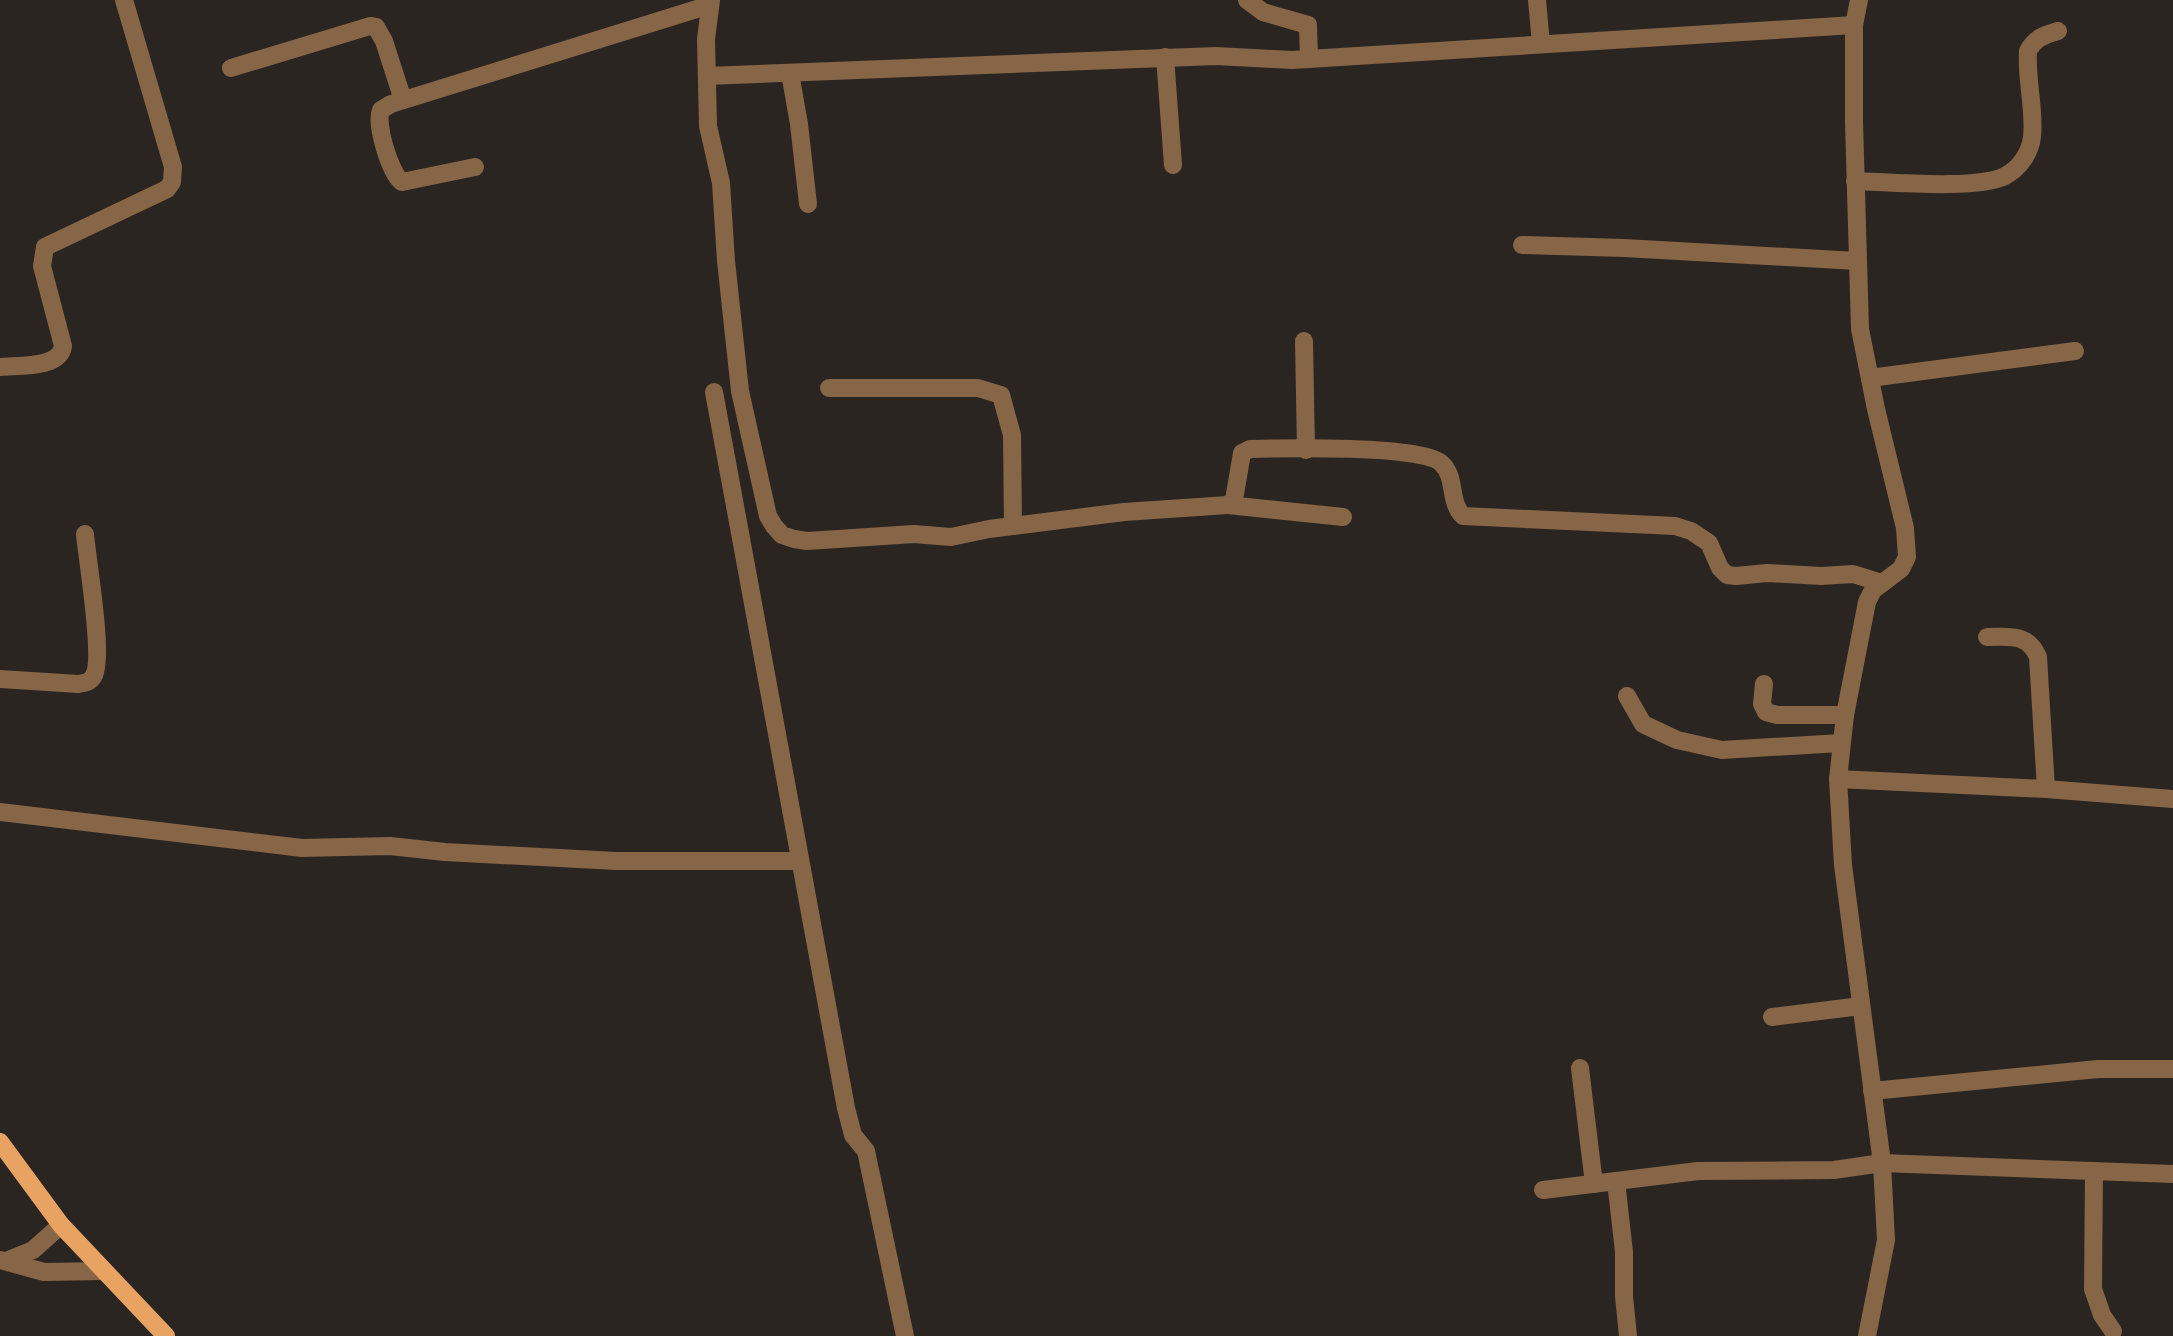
<svg xmlns="http://www.w3.org/2000/svg" width="2173" height="1336" viewBox="0 0 2173 1336" font-family="'Roboto Condensed',sans-serif">
	<style>
		.lines { fill: none; stroke-linecap: round; stroke-linejoin: round }
		.minor { stroke: #876547; stroke-width: 18 }
		.major { stroke: #e8a362; stroke-width: 18 }
	</style>
	<rect width="100%" height="100%" fill="#2a2521"/>
	<g class="lines">
		<g class="minor">
			<path d="M 711,0 L 706,39 L 708,126 L 721,183 L 726,261 L 740,391 L 768,516 L 774,526 L 782,535 L 794,539 L 807,541 L 914,534 L 951,537 L 989,529 L 1124,512 L 1228,505 L 1234,500 L 1242,453 L 1250,449 C 1282,448 1423,445 1441,463 C 1457,477 1448,501 1463,516 L 1675,526 L 1691,531 L 1709,543 L 1720,568 L 1727,575 L 1736,576 L 1767,573 L 1821,576 L 1853,574 L 1882,583"/>
			<path d="M 1247,0 L 1263,12 L 1308,25 L 1309,59"/>
			<path d="M 1537,0 L 1541,44"/>
			<path d="M 1859,0 L 1854,25 L 1854,122 L 1860,329 L 1876,409 L 1905,528 L 1907,557 L 1901,569 L 1873,590 L 1867,602 L 1845,715 L 1838,779 L 1843,865 L 1882,1163 L 1886,1240 L 1867,1336"/>
			<path d="M 1165,57 L 1173,165"/>
			<path d="M 231,68 L 370,26 L 376,27 L 384,41 L 403,100"/>
			<path d="M 790,73 L 799,124 L 808,204"/>
			<path d="M 707,76 L 1216,56 L 1292,60 L 1854,25"/>
			<path d="M 475,167 L 402,182 C 390,173 375,124 381,110 L 391,104 L 710,5"/>
			<path d="M 1855,181 C 1889,182 1978,190 2005,176 C 2020,168 2030,153 2032,137 C 2035,109 2026,80 2028,51 C 2035,38 2044,35 2058,31"/>
			<path d="M 1522,245 L 1624,248 L 1857,261"/>
			<path d="M 1304,341 L 1306,450"/>
			<path d="M 0,367 C 18,365 60,369 63,346 L 42,266 L 45,247 L 167,189 L 172,182 L 173,167 L 124,0"/>
			<path d="M 1870,378 L 2075,351"/>
			<path d="M 829,388 L 978,388 L 1001,395 L 1012,435 L 1013,526"/>
			<path d="M 714,392 L 846,1108 L 853,1135 L 866,1151 L 905,1336"/>
			<path d="M 1228,505 L 1343,517"/>
			<path d="M 1987,637 C 2010,637 2028,633 2038,657 L 2046,789"/>
			<path d="M 0,679 L 78,684 C 84,683 89,683 93,677 C 105,661 87,559 85,534"/>
			<path d="M 1764,684 L 1762,704 L 1766,712 L 1777,715 L 1845,715"/>
			<path d="M 1627,696 L 1643,724 L 1677,740 L 1722,750 L 1841,743"/>
			<path d="M 1838,779 L 2046,789 L 2173,799"/>
			<path d="M 0,812 L 302,848 L 390,846 L 445,852 L 616,861 L 800,861"/>
			<path d="M 1772,1017 L 1861,1006"/>
			<path d="M 1580,1068 L 1594,1184"/>
			<path d="M 1872,1091 L 2098,1069 L 2173,1069"/>
			<path d="M 2094,1171 L 2093,1289 L 2102,1315 L 2113,1331"/>
			<path d="M 1616,1181 L 1624,1252 L 1624,1296 L 1628,1336"/>
			<path d="M 1543,1190 L 1698,1171 L 1834,1170 L 1882,1163 L 2173,1174"/>
			<path d="M 0,1260 L 44,1272 L 103,1271"/>
			<path d="M 6,1261 L 33,1250 L 61,1225"/>
		</g>
		<path class="major" d="M 0,1142 L 61,1225 L 166,1336"/>
	</g>
</svg>
